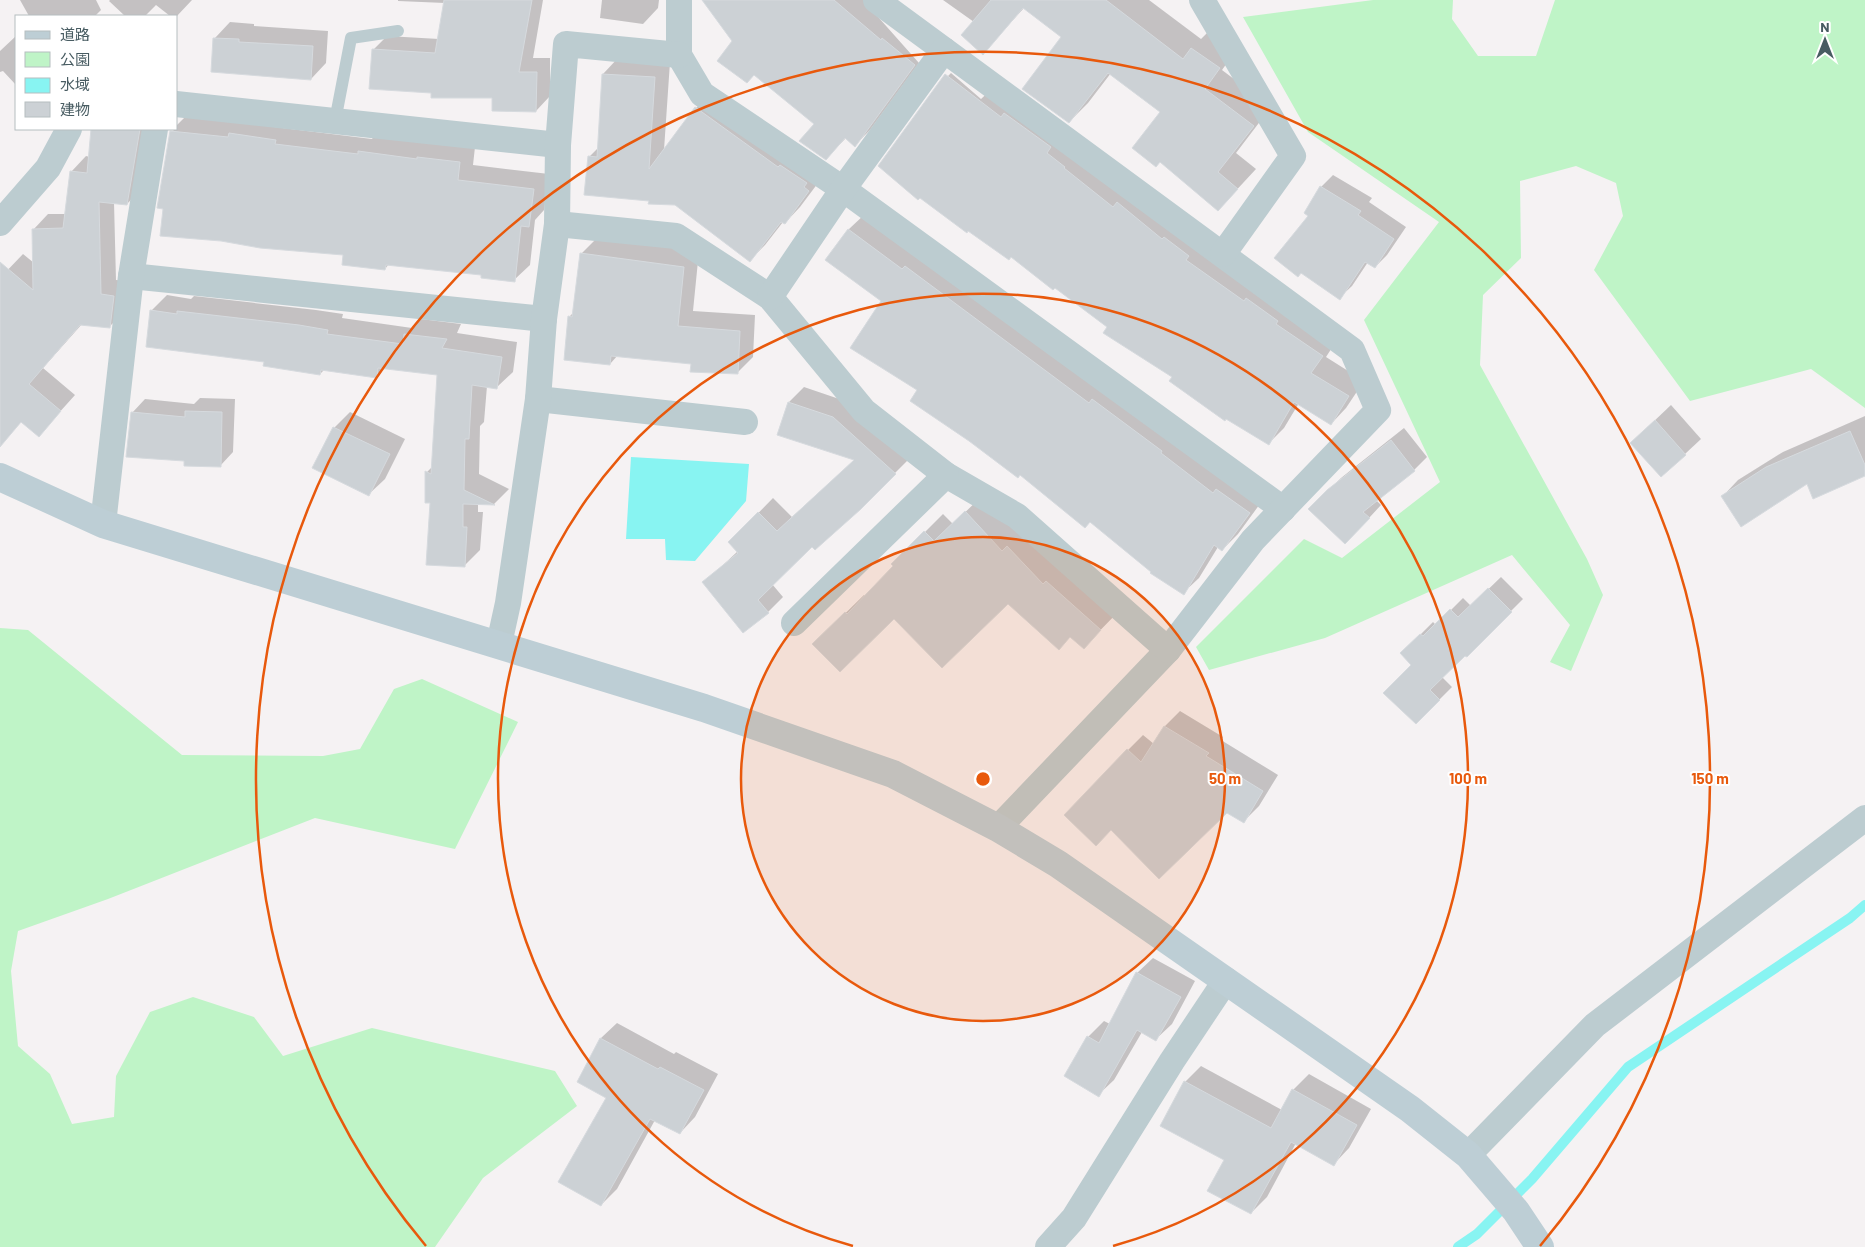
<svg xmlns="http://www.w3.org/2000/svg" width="1865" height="1247" viewBox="0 0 1865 1247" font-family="Barlow,'Noto Sans JP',sans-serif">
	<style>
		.green { fill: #bff4c7 }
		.water { fill: #88f4f2 }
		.shadow { fill: #0003 }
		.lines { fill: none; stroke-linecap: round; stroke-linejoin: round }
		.stream { stroke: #88f4f2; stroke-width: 10 }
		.building { fill: #ccd1d5; stroke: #d6dade }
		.lane { stroke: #bcccd0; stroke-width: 12 }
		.street { stroke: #bcccd0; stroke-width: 26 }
		.secondary { stroke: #bdced5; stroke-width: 28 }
		.ring { fill: none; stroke: #e8590c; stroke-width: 2.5 }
		.centre { fill: #e8590c; stroke: #fff; stroke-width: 2.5 }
		.ring-label { font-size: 15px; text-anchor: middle; font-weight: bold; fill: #e8590c; stroke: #fff; stroke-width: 4; stroke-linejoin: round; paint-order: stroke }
	</style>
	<rect width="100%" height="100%" fill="#f5f2f3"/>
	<g class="green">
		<path d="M 1373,0 L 1453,0 L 1452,19 L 1478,56 L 1536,56 L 1555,0 L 1865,0 L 1865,408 L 1811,369 L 1690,401 L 1594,270 L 1623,216 L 1616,183 L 1576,166 L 1520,181 L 1521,258 L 1483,295 L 1480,365 L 1587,559 L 1603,595 L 1571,671 L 1550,662 L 1570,625 L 1512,555 L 1325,638 L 1209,670 L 1196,647 L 1304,539 L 1342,558 L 1440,482 L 1364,320 L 1439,222 L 1308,132 L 1243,17 Z"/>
		<path d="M 0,628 L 28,630 L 182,755 L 323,756 L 360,749 L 394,689 L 422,679 L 518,722 L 455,849 L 315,818 L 108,899 L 18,931 L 11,971 L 18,1046 L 50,1074 L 72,1124 L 114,1117 L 116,1076 L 150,1012 L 193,997 L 254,1017 L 283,1056 L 372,1028 L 555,1071 L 577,1106 L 483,1178 L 435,1247 L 0,1247 Z"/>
	</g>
	<path class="water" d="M 631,457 L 749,464 L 746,501 L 695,561 L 666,560 L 665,539 L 626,539 Z"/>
	<g class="shadow">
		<path d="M 20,0 L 96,0 L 101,10 L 95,16 L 29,16 Z"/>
		<path d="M 110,0 L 192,0 L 176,17 L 170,16 L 156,5 L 145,16 L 125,16 L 109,1 Z"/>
		<path d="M 398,0 L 543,0 L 533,58 L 550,58 L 550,96 L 536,111 L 493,97 L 432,92 L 373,50 L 387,36 L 439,39 L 445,3 L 398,1 Z"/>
		<path d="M 602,0 L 659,0 L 658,8 L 643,24 L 600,18 Z"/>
		<path d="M 703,0 L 863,0 L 919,63 L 870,130 L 855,145 L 846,138 L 826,158 L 816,124 L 733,41 Z"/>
		<path d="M 943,0 L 1149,0 L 1201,39 L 1210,30 L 1237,49 L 1222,70 L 1271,107 L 1236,153 L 1256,169 L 1218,210 L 1161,112 L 1111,73 L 1088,103 L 1069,122 L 1063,37 L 1024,8 L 983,53 L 974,22 Z"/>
		<path d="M 230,22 L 254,24 L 254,26 L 328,31 L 326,63 L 311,79 L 215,38 Z"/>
		<path d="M 16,36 L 16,85 L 3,71 L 0,72 L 0,51 Z"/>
		<path d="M 618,58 L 670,62 L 664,150 L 696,108 L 711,93 L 824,175 L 800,207 L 785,223 L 783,222 L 765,245 L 750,260 L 676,204 L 650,200 L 589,157 L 599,147 L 603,74 Z"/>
		<path d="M 951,73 L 981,99 L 995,86 L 1337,340 L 1326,357 L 1364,381 L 1346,408 L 1331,424 L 1299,403 L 1284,428 L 1269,443 L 1173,376 L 1109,327 L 936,88 Z"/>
		<path d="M 186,116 L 372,139 L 374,136 L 475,147 L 473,165 L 549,174 L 544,210 L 535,220 L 530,265 L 514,280 L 483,274 L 389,264 L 385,269 L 344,254 L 171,132 L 176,129 L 176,126 Z"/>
		<path d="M 92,129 L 152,129 L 142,188 L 127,204 L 114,202 L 116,280 L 128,281 L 125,311 L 110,326 L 82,324 L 43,368 L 75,395 L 39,435 L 22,421 L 9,435 L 0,427 L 0,278 L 23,254 L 34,263 L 33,230 L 48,214 L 66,214 L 71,172 L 86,156 L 90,157 Z"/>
		<path d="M 1333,175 L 1372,198 L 1369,202 L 1406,227 L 1387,255 L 1375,267 L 1368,262 L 1352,286 L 1339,298 L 1310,216 L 1321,187 Z"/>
		<path d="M 865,214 L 1265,497 L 1238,534 L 1222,550 L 1218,547 L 1199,578 L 1183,593 L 1152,571 L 1090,521 L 919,390 L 882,301 L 827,259 L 849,229 Z"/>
		<path d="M 597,238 L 699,251 L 693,311 L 755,315 L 753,357 L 737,373 L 692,363 L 618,355 L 610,364 L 569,317 L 573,313 L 581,254 Z"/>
		<path d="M 167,295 L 191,299 L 194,296 L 316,310 L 343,314 L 342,318 L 412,328 L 421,319 L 461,324 L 457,333 L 517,342 L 513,372 L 497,387 L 487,386 L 484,422 L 480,426 L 479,474 L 509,489 L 494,504 L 478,503 L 478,512 L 483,512 L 480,550 L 464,566 L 431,502 L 427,472 L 433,466 L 438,374 L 385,367 L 376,377 L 325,369 L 320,374 L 265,361 L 151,311 Z"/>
		<path d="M 804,387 L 848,402 L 910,458 L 860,508 L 813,545 L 772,584 L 783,597 L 768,612 L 744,631 L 704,583 L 738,551 L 730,542 L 773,498 L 792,517 L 856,459 L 789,402 Z"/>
		<path d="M 200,398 L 235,399 L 233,452 L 220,466 L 185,460 L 132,413 L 145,399 L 194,404 Z"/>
		<path d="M 1671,405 L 1701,439 L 1685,454 L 1631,443 Z"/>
		<path d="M 350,412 L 405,439 L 385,479 L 369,494 L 334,428 Z"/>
		<path d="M 1865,416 L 1865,474 L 1723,496 L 1738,480 L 1783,452 Z"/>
		<path d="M 1404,428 L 1427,457 L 1414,470 L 1376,500 L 1381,505 L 1358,530 L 1328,491 L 1341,478 Z"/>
		<path d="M 984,494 L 1119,611 L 1084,647 L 1071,636 L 1059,648 L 1008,602 L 894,617 L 814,644 L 864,595 L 866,597 L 895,566 L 893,564 L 943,514 L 953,524 Z"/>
		<path d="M 1501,577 L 1523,599 L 1467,655 L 1465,654 L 1442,677 L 1452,687 L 1416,723 L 1413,665 L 1414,641 L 1433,622 L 1436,625 L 1463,598 L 1471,606 Z"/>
		<path d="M 1180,711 L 1223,737 L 1221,740 L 1278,775 L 1259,806 L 1244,821 L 1227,811 L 1159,878 L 1128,750 L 1143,735 L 1154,744 L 1165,726 Z"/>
		<path d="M 1153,958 L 1195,981 L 1172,1024 L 1156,1039 L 1142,1032 L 1114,1080 L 1098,1095 L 1065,1076 L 1088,1037 L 1104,1021 L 1110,1024 L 1137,973 Z"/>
		<path d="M 617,1023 L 674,1054 L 676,1052 L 718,1074 L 695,1117 L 680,1133 L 655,1120 L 617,1189 L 601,1205 L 607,1097 L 578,1082 L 601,1038 Z"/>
		<path d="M 1201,1066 L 1282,1110 L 1293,1090 L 1309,1074 L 1371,1109 L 1349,1148 L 1334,1164 L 1296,1143 L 1267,1197 L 1251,1213 L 1226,1159 L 1185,1082 Z"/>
	</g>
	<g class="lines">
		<path class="stream" d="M 1458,1247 L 1477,1234 L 1532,1179 L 1628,1067 L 1850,918 L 1865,905"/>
	</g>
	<g class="building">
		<path d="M 444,0 L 532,0 L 519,72 L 537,72 L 536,112 L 492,111 L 492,98 L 431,98 L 431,93 L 369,89 L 372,49 L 435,53 Z"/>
		<path d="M 702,0 L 834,0 L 881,40 L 882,38 L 915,65 L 855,147 L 845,138 L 826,160 L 799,141 L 814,124 L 754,75 L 747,83 L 717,61 L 732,41 Z"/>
		<path d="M 991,0 L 1106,0 L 1183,59 L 1191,48 L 1220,68 L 1205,89 L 1254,126 L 1218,172 L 1238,189 L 1218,211 L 1160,162 L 1156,167 L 1132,148 L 1160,112 L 1108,73 L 1069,123 L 1022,89 L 1061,37 L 1023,8 L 983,55 L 961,35 Z"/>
		<path d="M 213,38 L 239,39 L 239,42 L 313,46 L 311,80 L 211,72 Z"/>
		<path d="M 602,74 L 655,77 L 649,169 L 695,107 L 778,167 L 780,165 L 807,183 L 804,187 L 809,191 L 785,224 L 781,222 L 750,262 L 675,205 L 648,204 L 649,201 L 584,195 L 588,156 L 597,157 Z"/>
		<path d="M 945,74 L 1001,117 L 1004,113 L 1051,147 L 1047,153 L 1065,167 L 1064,168 L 1113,207 L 1117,202 L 1162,239 L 1164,237 L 1189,256 L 1186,260 L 1244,301 L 1246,298 L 1278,321 L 1276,324 L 1323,356 L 1311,373 L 1349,396 L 1331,425 L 1294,402 L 1269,445 L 1226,419 L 1225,421 L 1169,381 L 1172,377 L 1103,333 L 1107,327 L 1055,288 L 1053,290 L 1011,257 L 1009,260 L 968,231 L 967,233 L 920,198 L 918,200 L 878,166 Z"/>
		<path d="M 91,129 L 140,129 L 127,205 L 99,202 L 101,294 L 114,296 L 110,328 L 80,325 L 29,384 L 61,411 L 39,437 L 21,422 L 0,447 L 0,262 L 33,290 L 32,229 L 63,228 L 70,171 L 87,173 Z"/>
		<path d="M 170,131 L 228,137 L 229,133 L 276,140 L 275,144 L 358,154 L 358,151 L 417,159 L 417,157 L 460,162 L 458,180 L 534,189 L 529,227 L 521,226 L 515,282 L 481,278 L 481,275 L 386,265 L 385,270 L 342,265 L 343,255 L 260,248 L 221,241 L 160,236 L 163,209 L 157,208 Z"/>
		<path d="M 1320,186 L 1361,211 L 1358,215 L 1394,239 L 1375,268 L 1365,262 L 1340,300 L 1301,273 L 1298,277 L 1274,258 L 1308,216 L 1304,213 Z"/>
		<path d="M 848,229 L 902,269 L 905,266 L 1089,403 L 1092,399 L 1162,451 L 1161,453 L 1213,493 L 1216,489 L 1250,513 L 1222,551 L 1214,545 L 1184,595 L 1150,573 L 1151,572 L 1090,522 L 1085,528 L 1020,475 L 1018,478 L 969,441 L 910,401 L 917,390 L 850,348 L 881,301 L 825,260 Z"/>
		<path d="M 580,253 L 684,267 L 678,326 L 740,331 L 738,374 L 690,372 L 691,364 L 611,356 L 610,365 L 564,360 L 568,316 L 572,317 Z"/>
		<path d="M 150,310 L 177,314 L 177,311 L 299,325 L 328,330 L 327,334 L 403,344 L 404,334 L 447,339 L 442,348 L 502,357 L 497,389 L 472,385 L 469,439 L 465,439 L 464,490 L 495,505 L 463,504 L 463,527 L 467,527 L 465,567 L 426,565 L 430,503 L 425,503 L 425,471 L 431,474 L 437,375 L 378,368 L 377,378 L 321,370 L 320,375 L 263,366 L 264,362 L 146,347 Z"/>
		<path d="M 788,402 L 833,417 L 896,474 L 861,509 L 815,550 L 812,547 L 758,600 L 769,613 L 743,633 L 702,582 L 738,553 L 728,542 L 758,512 L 777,531 L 854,460 L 777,435 Z"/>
		<path d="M 185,411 L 222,412 L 221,467 L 184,466 L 184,461 L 126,457 L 131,412 L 185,417 Z"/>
		<path d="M 1655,420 L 1686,455 L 1661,477 L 1630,443 Z"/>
		<path d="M 333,427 L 390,454 L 369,496 L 312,468 Z"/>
		<path d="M 1850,431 L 1865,465 L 1865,476 L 1813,499 L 1807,484 L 1741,527 L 1721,496 L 1766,467 Z"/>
		<path d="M 1391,440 L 1415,471 L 1363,512 L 1370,518 L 1345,544 L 1308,509 L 1327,490 Z"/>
		<path d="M 965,511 L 1002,551 L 1007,546 L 1043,584 L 1046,581 L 1101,630 L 1084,649 L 1070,637 L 1059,650 L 1008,604 L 942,668 L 894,619 L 840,672 L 812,644 L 845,612 L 847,614 L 893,566 L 891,564 L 924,531 L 934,541 Z"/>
		<path d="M 1488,588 L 1512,612 L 1467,657 L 1465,656 L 1430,690 L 1440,700 L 1416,724 L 1383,693 L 1411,665 L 1400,653 L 1420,634 L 1423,636 L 1450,609 L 1458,617 Z"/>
		<path d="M 1164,726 L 1209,753 L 1206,756 L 1263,791 L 1244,823 L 1227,813 L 1159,879 L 1111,830 L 1096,846 L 1064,815 L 1127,749 L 1141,762 Z"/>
		<path d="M 1136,972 L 1181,997 L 1156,1041 L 1137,1030 L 1099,1097 L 1064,1076 L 1087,1036 L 1099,1043 Z"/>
		<path d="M 600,1038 L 658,1069 L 660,1067 L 704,1090 L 680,1134 L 650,1119 L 601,1206 L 558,1182 L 606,1098 L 577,1082 Z"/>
		<path d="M 1184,1081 L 1271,1128 L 1292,1089 L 1357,1125 L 1334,1166 L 1291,1142 L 1251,1214 L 1207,1191 L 1224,1160 L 1160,1126 Z"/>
	</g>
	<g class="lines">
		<path class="lane" d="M 335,121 L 351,38 L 398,31"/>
		<g class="street">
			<path d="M 679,0 L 679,55 L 702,94 L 843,189 L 1283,509"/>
			<path d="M 876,0 L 1352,350 L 1378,410 L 1253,540 L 1168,650 L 998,828"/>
			<path d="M 1202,0 L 1293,156 L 1223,254"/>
			<path d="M 176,104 L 558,145"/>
			<path d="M 0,223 L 48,168 L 69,129"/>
			<path d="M 557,224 L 676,236 L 770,297 L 864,411 L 946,475 L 1017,516 L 1168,650"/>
			<path d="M 131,276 L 544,319"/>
			<path d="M 770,297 L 843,189 L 944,50"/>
			<path d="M 538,399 L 745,422"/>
			<path d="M 103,524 L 131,276 L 155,129"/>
			<path d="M 794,623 L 946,475"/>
			<path d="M 499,644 L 508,603 L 538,399 L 544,319 L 557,224 L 558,145 L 566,44 L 679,55"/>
			<path d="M 1468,1155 L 1595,1025 L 1865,818"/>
			<path d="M 1048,1247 L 1074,1218 L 1172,1061 L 1226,980"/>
		</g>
		<path class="secondary" d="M 0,477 L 103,524 L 704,708 L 893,774 L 998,828 L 1058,864 L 1410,1109 L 1468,1155 L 1516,1211 L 1540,1247"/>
	</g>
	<circle cx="983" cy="779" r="242" fill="#e8590c" fill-opacity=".12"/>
	<g class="ring">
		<circle cx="983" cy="779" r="242"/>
		<path d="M853 1246A485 485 0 1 1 1113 1246"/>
		<path d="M426 1246A727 727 0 1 1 1540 1246"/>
	</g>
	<circle cx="983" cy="779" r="8" class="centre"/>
	<g class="ring-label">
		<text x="1225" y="784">50 m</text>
		<text x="1468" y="784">100 m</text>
		<text x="1710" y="784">150 m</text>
	</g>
	<rect x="15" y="15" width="162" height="115" fill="#ffffff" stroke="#b6bec0"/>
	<rect x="25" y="31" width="25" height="8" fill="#bdced5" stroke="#b6bec0"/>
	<text x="60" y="40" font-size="15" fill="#485c62">道路</text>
	<rect x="25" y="52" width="25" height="15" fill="#bff4c7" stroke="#b6bec0"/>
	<text x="60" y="65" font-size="15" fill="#485c62">公園</text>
	<rect x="25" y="78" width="25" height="15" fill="#88f4f2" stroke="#b6bec0"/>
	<text x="60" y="90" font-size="15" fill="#485c62">水域</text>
	<rect x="25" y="102" width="25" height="15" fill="#ccd1d5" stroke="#b6bec0"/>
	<text x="60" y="115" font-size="15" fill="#485c62">建物</text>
	<g transform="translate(1825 40)" stroke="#ffffff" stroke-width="4" paint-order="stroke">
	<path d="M0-4L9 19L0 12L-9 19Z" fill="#485c62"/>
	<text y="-8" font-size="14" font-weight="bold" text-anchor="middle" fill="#485c62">N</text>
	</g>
</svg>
